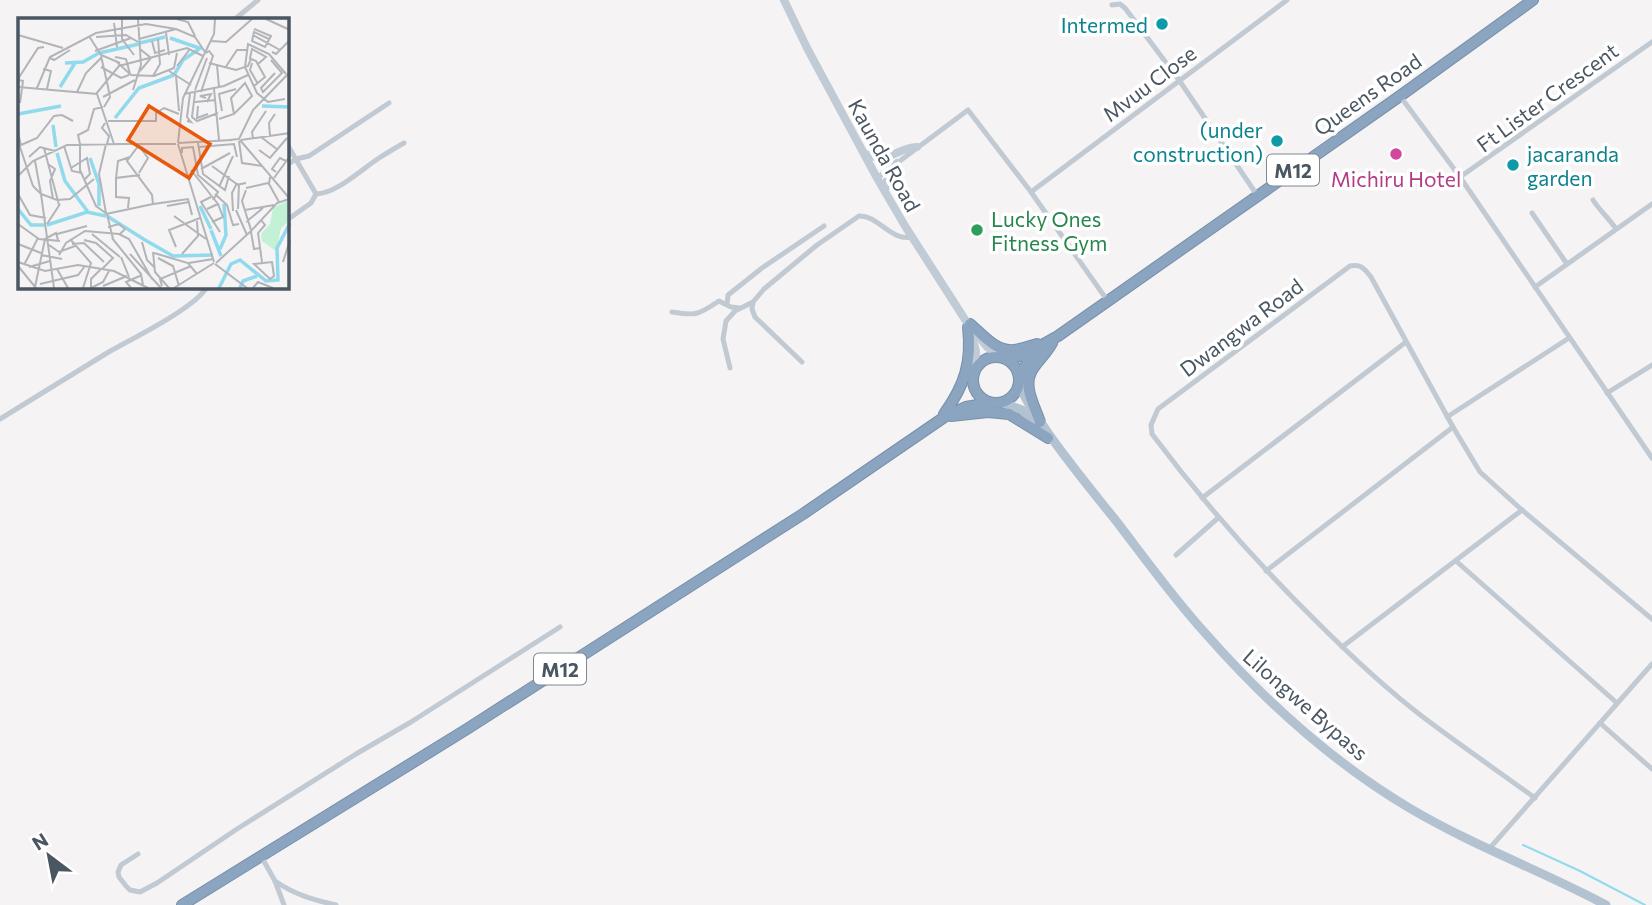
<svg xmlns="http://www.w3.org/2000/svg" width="1652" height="905" viewBox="0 0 1652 905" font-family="Commissioner,sans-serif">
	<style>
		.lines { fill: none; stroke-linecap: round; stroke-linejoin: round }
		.stream { stroke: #90daee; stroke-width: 2 }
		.highway-casing { stroke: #7690ad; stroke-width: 12 }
		.street { stroke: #c1cad2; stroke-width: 5 }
		.secondary { stroke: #c1cbd6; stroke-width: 8 }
		.primary { stroke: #b3c2d1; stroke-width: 9 }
		.highway { stroke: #8ba5c1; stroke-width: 10 }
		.culture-dot { fill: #0f9aa8; stroke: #fff; stroke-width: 2.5 }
		.hotel-dot { fill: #d1479c; stroke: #fff; stroke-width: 2.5 }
		.leisure-dot { fill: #2e9e5b; stroke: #fff; stroke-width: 2.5 }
		.labels { text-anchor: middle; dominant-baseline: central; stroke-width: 7; stroke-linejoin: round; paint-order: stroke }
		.shield { fill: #fff; stroke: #808990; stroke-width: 2 }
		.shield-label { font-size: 19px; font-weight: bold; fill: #4a5661 }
		.culture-label { font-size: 21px; fill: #0d838f; stroke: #fff; text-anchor: end }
		.street-label { font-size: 21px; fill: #4a5661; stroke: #fff }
		.hotel-label { font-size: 21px; fill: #b23c85; stroke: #fff }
		.leisure-label { font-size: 21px; fill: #27864d; stroke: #fff; text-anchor: start }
		.inset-river { fill: none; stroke: #90daee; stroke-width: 3.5 }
		.inset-road { fill: none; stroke: #b1b4b9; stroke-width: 2 }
		.view { fill: #e8590c; fill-opacity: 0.15; stroke: #e8590c; stroke-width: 3.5 }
		.inset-edge { fill: none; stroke: #4a5661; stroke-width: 3.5 }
	</style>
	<rect width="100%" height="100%" fill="#f5f3f3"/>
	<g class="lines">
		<path class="stream" d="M 1523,845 L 1580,871 L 1645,905"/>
		<g class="highway-casing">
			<g id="highway">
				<path d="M 970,324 C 983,335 996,352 1014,350 C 1022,349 1029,346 1037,344"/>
				<circle cx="996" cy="380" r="23"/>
				<path d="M 1007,359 L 1024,355 L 1058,336 L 1400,96 L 1533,0"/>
				<path d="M 1020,378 L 1026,364 L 1040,352"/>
				<path d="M 944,414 C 965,385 972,362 968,327"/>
				<path d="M 951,416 L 988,412 L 1009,414 L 1048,438"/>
				<path d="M 1040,422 C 1034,404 1021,384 1034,367 C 1040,359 1047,352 1052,343"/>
				<path d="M 182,905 L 467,729 L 803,514 L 946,416 L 966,407 L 989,403"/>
			</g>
		</g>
		<g class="street">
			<path d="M 1112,5 L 1120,4 L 1125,8 L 1179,80 L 1257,195"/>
			<path d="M 235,19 L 258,0"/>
			<path d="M 1400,96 L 1460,177 L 1652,458"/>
			<path d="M 287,144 L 316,194 L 311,203 L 287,220"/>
			<path d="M 287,165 L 296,159 L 309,156 L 389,103"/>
			<path d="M 1460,177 L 1652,42"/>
			<path d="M 877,178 L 968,110 L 1031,192 L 1107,300"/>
			<path d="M 1031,192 L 1287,0"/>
			<path d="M 316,194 C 336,194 362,169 379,158 C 387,153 395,148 404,143"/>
			<path d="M 1593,200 C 1600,211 1609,218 1616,229"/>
			<path d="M 1532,213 L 1567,264"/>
			<path d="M 1535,287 L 1652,204"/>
			<path d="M 753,302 L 752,309 L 755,317 L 802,362"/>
			<path d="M 727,304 L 728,295 L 762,268 L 824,226"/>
			<path d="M 672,312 C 696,316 698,315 719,301 L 731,307 L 739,308"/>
			<path d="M 730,368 L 723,339 L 726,321 L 735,311 L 753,302 L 764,289 L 817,245 L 859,216 C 878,215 891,242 912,237"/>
			<path d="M 1607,393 L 1652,365"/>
			<path d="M 1447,417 L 1569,338"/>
			<path d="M 0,419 C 36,397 71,375 107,353 C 131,339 194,309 207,287"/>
			<path d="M 1202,498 L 1406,342"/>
			<path d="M 1176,555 L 1218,518"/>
			<path d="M 1456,561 L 1617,703"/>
			<path d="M 1266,571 L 1453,427"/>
			<path d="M 1342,647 L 1522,510"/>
			<path d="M 1600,723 L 1652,769"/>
			<path d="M 1535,798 C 1498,771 1460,745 1423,717 C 1385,688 1350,655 1316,621 C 1256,562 1203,502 1152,434 L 1151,425 L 1158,409 L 1350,266 C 1361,264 1364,268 1371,277 L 1453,427 L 1480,472 L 1522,510 L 1652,619"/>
			<path d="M 1489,849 L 1652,664"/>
			<path d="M 138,854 L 121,865 L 118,872 L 119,877 L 126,886 L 130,890 L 140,892 L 157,883 L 237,829 L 356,754 L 411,722 L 560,627"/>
			<path d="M 261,856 L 275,881 L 284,905"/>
			<path d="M 275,881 C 295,895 314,900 336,905"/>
		</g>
		<g class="secondary">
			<path d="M 784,0 L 807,48 L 877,178 L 905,226 L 966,321 L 987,347 L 1001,357"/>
			<path d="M 865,154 C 892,164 895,148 917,147"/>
			<path d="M 885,191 C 886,179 889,171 897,163"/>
			<path d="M 971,333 L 976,351 L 975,370"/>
		</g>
		<g class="primary">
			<path d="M 1019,384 C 1025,401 1036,415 1046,430 C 1068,462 1093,492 1117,522 C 1146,560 1174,599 1206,634 C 1264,700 1335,764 1411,809 C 1474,846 1542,871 1606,905"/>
			<path d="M 1003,403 L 1022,410 L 1038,426"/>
		</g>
		<use href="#highway" class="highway"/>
	</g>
	<g class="culture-dot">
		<circle cx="1162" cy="24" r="7"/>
		<circle cx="1277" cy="141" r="7"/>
		<circle cx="1513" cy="165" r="7"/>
	</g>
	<circle class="hotel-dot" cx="1396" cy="154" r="7"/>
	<circle class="leisure-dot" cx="977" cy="230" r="7"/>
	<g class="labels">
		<g class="shield">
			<rect x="1267" y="154.5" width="52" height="31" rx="5"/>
			<rect x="534" y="653.5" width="52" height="31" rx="5"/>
		</g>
		<g class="shield-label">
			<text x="1293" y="170">M12</text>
			<text x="560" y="669">M12</text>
		</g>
		<g class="culture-label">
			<text x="1148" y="24">Intermed</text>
			<text x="1263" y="129">(under<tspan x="1263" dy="24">construction)</tspan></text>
			<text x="1527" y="153" text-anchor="start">jacaranda<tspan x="1527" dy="24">garden</tspan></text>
		</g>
		<g class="street-label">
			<text transform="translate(1149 83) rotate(-37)">Mvuu Close</text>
			<text transform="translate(1367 94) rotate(-35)">Queens Road</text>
			<text transform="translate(1547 97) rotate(-36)">Ft Lister Crescent</text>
			<text transform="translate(885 155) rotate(61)">Kaunda Road</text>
			<text transform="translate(1241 327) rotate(-37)">Dwangwa Road</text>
			<text transform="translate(1306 704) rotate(41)">Lilongwe Bypass</text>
		</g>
		<g class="hotel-label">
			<text x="1396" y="178">Michiru Hotel</text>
		</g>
		<g class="leisure-label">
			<text x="991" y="218">Lucky Ones<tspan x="991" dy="24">Fitness Gym</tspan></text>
		</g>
	</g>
	<g transform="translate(18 18)">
		<rect width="271" height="271" fill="#f5f3f3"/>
		<path d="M 271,182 L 271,203 L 263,210 L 258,233 L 244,223 L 243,216 L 252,206 L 255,190 Z" fill="#c3f1d5"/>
		<path class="inset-river" d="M 152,20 L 181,30M 122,25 L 147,19M 81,35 L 121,26M 47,45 L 65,44 L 81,35M 156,57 L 165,42 L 184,29M 42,69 L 57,45M 244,88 L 272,89M 0,96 L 43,88M 97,100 L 121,70 L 156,57M 35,107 L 38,129M 39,135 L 47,163 L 70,194M 72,140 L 81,166 L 81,188M 182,188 L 193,211M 0,191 L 13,207 L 28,207M 89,198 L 127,222M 29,207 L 69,194 L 88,198M 193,212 L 203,238M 127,222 L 155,238 L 195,237M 202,231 L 208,217 L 206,186M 201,270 L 213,246 L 222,242 L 248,263 L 260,262 L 259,230 L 272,205M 222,270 L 225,263 L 239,258"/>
		<path class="inset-road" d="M 104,1 L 104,21 L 116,37M 159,1 L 170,4 L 177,18M 248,1 L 272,12M 96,5 L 99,29M 236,11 L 253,18 L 247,29 L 234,23 L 236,14 L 251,21M 148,15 L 151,37M 0,17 L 45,30M 235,17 L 262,32M 71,18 L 83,37 L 102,45M 78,19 L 108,17 L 120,24M 121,21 L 158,11M 134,23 L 137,35 L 147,32M 193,23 L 208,24 L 234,1M 122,31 L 133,40 L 122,53M 77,33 L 113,20M 254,34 L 258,36 L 272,22M 83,38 L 89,64M 97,39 L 108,41 L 112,56M 32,40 L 36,42 L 52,32M 231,40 L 238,43 L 247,59 L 236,68M 232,40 L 234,31 L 248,39 L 240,46M 253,42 L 264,55 L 245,74 L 243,70 L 257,55M 99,44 L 113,57 L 136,58 L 156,50 L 159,35M 191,45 L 218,52 L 230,48 L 233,41M 234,45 L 232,52 L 240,66M 199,47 L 201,69M 159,48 L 172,31M 83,49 L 103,60 L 111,57M 207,50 L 219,32 L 229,32M 25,51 L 33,53 L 29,71M 151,53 L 173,67M 135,58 L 142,46 L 140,21M 158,58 L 161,93M 0,61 L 20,30 L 26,29M 1,62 L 5,63 L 2,85M 0,69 L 79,76 L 96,126M 19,70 L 32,39 L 78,15 L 128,6 L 158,11 L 177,19 L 187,34M 196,71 L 201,122M 115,72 L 123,47 L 120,1M 177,72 L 189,40M 59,74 L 68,55 L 83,40M 183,74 L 195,38 L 191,33 L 188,35M 177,75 L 174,99 L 179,103 L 200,95M 78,76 L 101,48 L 169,30 L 185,38M 166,76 L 206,68 L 230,57M 85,79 L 117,62M 188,80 L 182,78 L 193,76 L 189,84M 267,81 L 250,84 L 239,75 L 227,49 L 230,26 L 251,36 L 268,56M 177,84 L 198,82M 180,88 L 179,100 L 190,96M 86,89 L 92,79 L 89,64M 204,93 L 201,76 L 218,71M 201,101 L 216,96 L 234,78 L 227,65 L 213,80 L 216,96M 90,103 L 138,103 L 138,95 L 146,90 L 161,96M 169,103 L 173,104 L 169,99 L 172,76M 87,105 L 84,110 L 91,118 L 89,126M 0,115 L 3,127 L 19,120 L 36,98 L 44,97 L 55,103M 252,118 L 251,105 L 257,96M 243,119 L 260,132M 235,120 L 234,114 L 248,93M 211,122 L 221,121 L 235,92 L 272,54M 222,122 L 272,181M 223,122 L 272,115M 0,123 L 15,168 L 23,176 L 36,270M 221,123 L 224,145 L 244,148M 160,125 L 165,80 L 196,16 L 197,1M 160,125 L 214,122M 180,125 L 185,156 L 207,172 L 211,158M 62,126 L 62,152 L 78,188 L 89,196 L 95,221M 62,126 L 60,117 L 70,112 L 76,91 L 85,89M 88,126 L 81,156 L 88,195M 98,126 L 158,126M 160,126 L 196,244M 121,127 L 109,143 L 134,177 L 135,186 L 170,181 L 174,197M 46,128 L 54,153 L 64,155M 121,128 L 130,140 L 121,155M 181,129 L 216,126 L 219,139M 26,130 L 41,187M 241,132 L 252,140 L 269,120M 164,135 L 164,130 L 175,129 L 180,157 L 200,174 L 195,182M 11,139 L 22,129 L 37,133M 17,143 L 23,176 L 39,182 L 52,181 L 76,161M 30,146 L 37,151 L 32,163 L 35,181M 194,148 L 220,167M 53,150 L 69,140 L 72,156 L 67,161M 183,151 L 212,135M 173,152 L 200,186 L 189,191M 258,154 L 254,151 L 262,140 L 268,143M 0,158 L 15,143 L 49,127 L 104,126M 252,159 L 251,166 L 261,184M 98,160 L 100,143 L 112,139M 256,160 L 272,138M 201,169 L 215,138M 228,170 L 250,165M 228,172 L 224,183 L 233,212M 0,176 L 12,197 L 28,200M 197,176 L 209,187 L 215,207 L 221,206M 193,179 L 183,184 L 202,214M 149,188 L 171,184M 110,190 L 111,180 L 98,179 L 98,160 L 122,157M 220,191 L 221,166M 218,192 L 229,217M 227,192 L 256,187M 215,193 L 214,175 L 218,167 L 228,165M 88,196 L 135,186M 156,198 L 188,221M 243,202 L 247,207 L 240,215 L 244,244M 194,204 L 205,199 L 200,186M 228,204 L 245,190M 0,206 L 21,221 L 42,223M 29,206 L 42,186M 90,209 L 101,206 L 107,211 L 102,216M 233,213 L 259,185 L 271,181M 233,214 L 236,231 L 242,230M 39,216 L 69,208M 74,216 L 102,239M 94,220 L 123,256 L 125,267M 52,221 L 73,245 L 65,270M 66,222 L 78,225 L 95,240 L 84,251M 124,224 L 129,242 L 137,250M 0,226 L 23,235M 54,226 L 66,225 L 86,244M 31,227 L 41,234 L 57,228M 158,229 L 151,212 L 182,200M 135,234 L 137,254 L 151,270M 136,235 L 170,245 L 179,256M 112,236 L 143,270M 164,236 L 180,218 L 179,203M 23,237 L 44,241M 41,237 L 48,225 L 67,213 L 101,216 L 111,221 L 134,261M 103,239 L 111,259M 140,240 L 155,248 L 161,268M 0,244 L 27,253 L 60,247 L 96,253 L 130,270M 254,244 L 256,258 L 252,261 L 236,246 ZM 265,244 L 272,222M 171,245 L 195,241M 198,245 L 233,213M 197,246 L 229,270M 6,247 L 20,220M 0,248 L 18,270M 11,249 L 32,243M 39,251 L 50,270M 22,266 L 60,257 L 67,248M 85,268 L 109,258M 144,268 L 142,261 L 173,248M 17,269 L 27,221 L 38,215 L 40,222M 73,270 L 85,264 L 91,253M 73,270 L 73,261 L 83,251M 113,270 L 108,264 L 124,257M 156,270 L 196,245M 235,270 L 240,264 L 255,270"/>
		<path class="view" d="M 131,88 L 192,126 L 171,160 L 110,122 Z"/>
		<rect width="271" height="271" class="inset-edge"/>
	</g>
	<g transform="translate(49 856) rotate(328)" stroke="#ffffff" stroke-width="5" paint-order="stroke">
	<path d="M0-5L12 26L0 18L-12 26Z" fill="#4a5661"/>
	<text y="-10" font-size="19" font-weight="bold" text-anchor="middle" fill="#4a5661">N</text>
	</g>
</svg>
